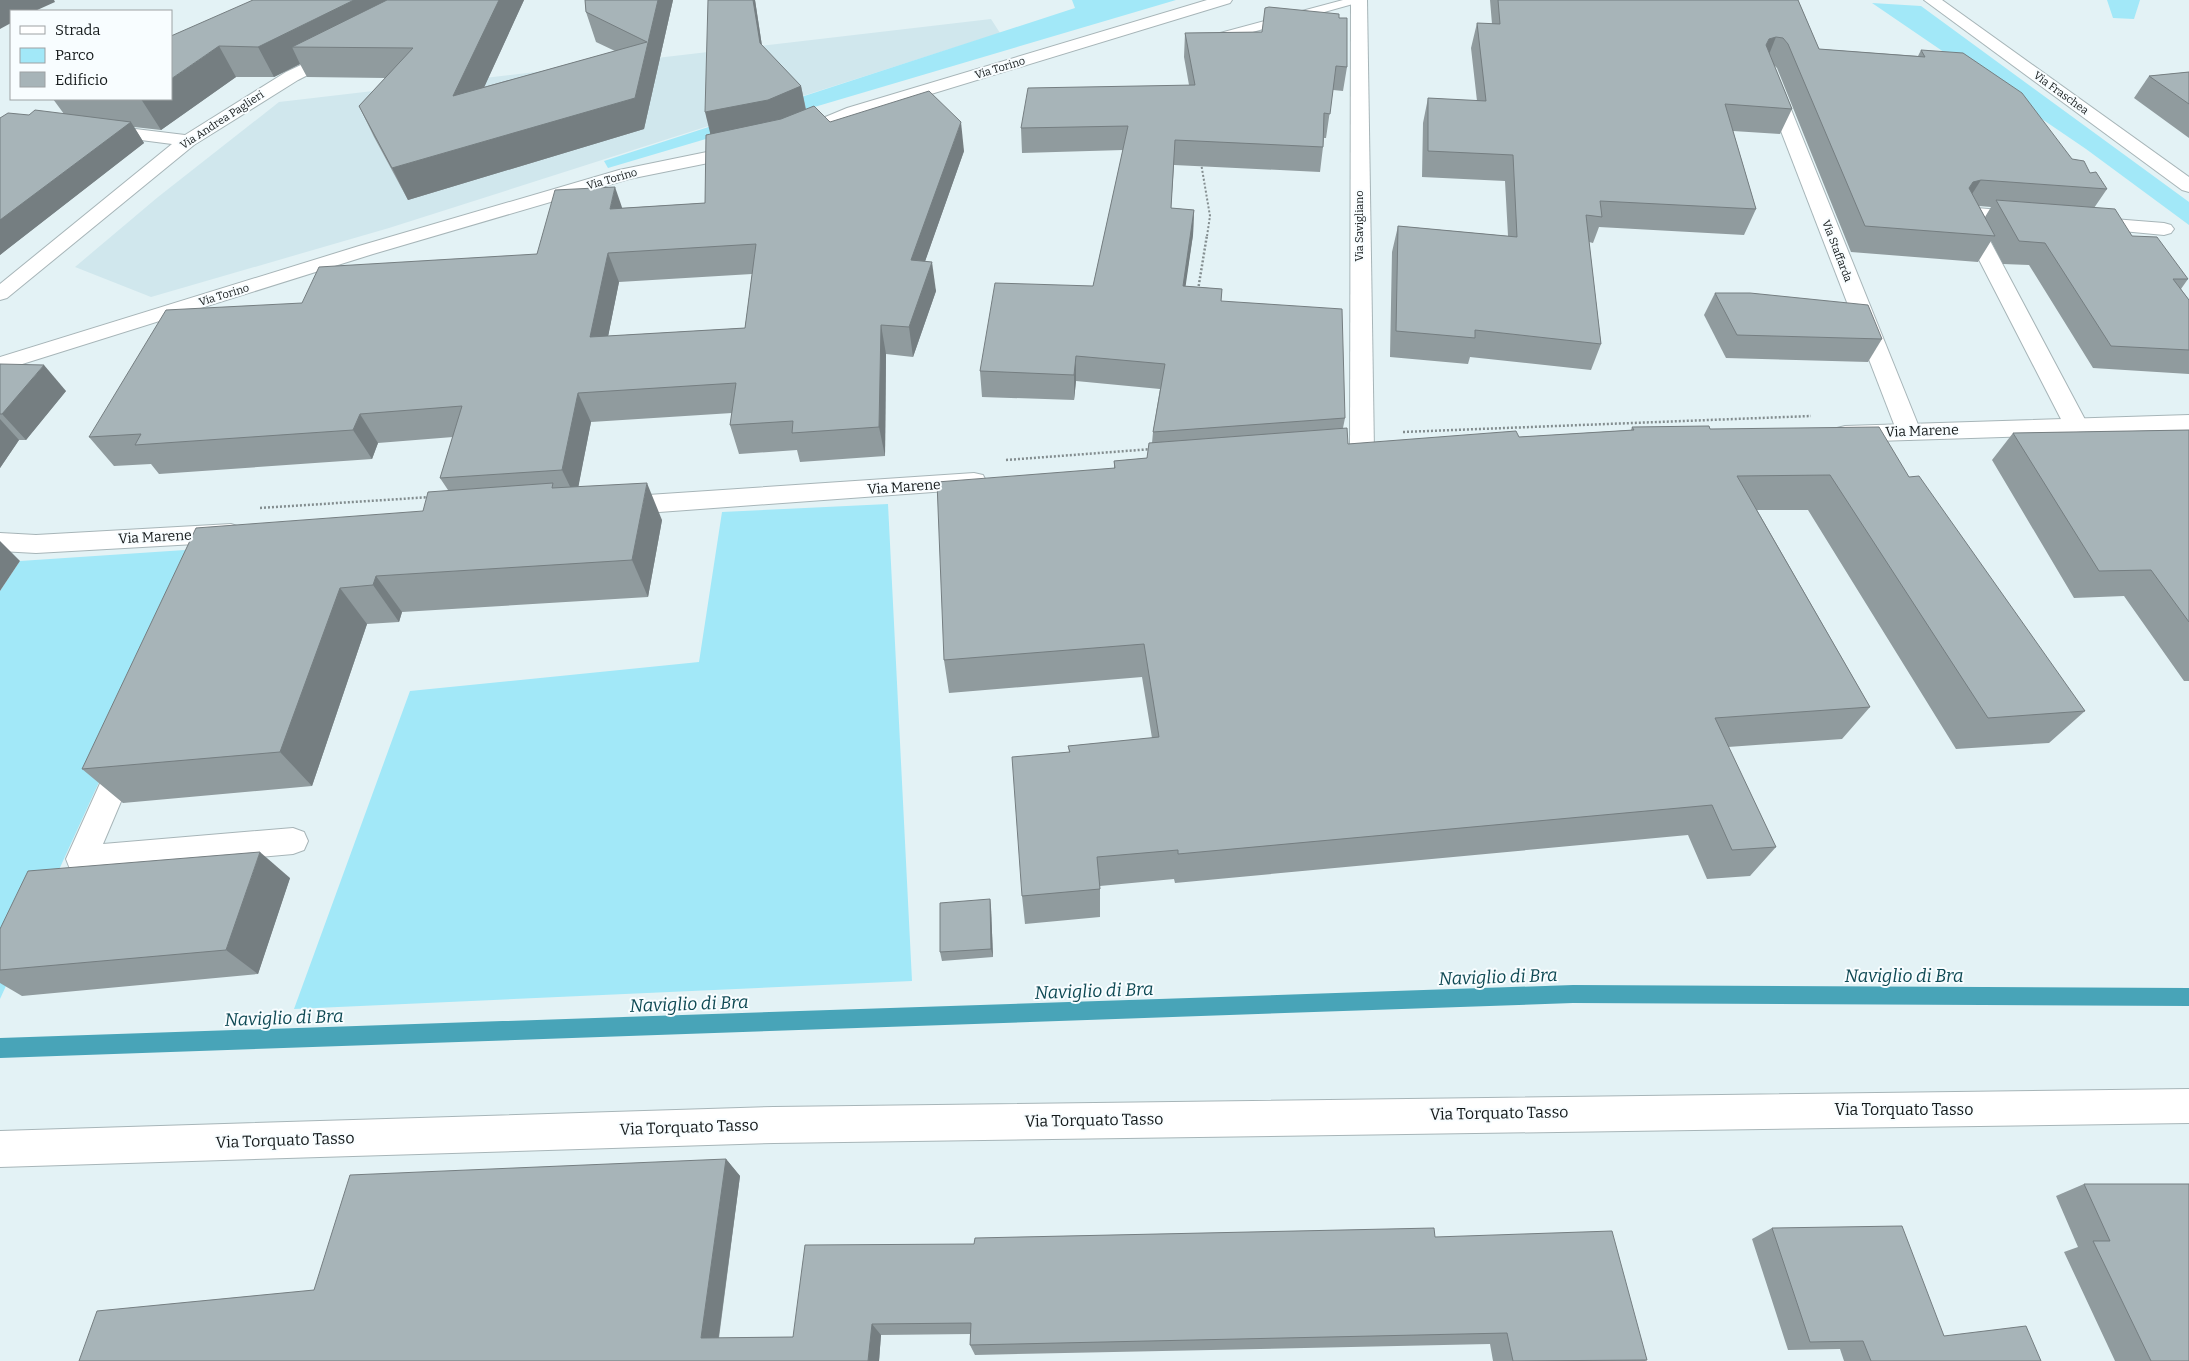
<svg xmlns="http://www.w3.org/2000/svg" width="2189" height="1361" viewBox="0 0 2189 1361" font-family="Bitter,serif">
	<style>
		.built { fill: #d0e7ed }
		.green { fill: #a2e8f8 }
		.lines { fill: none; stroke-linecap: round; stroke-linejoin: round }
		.stream { fill: #48a4b8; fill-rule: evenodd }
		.service-casing { stroke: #a7b5b8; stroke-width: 2 }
		.minor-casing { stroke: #a7b5b8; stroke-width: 2 }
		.tertiary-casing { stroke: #a7b5b8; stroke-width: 2 }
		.secondary-casing { stroke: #a7b5b8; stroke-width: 2 }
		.path-far1 { stroke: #838d8f; stroke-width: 2; stroke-dasharray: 2 2; stroke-linecap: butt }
		.path { stroke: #838d8f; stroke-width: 2.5; stroke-dasharray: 2 2; stroke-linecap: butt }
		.service { fill: #fff; fill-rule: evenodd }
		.minor { fill: #fff; fill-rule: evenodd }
		.tertiary { fill: #fff; fill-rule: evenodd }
		.secondary { fill: #fff; fill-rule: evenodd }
		.wall { fill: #909b9e; fill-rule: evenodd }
		.shaded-wall { fill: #757e81 }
		.building { fill: #a7b4b8; stroke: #757e81; fill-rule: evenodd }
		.labels { text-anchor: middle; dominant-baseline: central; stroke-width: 4; stroke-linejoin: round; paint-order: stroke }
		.far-street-label { font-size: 11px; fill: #151a1b; stroke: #f8fdff }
		.street-label { font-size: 14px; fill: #151a1b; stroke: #f8fdff }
		.near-street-label { font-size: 16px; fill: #151a1b; stroke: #f8fdff }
		.near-water-label { font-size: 18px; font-style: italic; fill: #0e4954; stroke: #f8fdff }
	</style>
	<rect width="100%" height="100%" fill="#e3f2f5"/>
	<path class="built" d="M 991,19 L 1000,33 L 389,228 L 151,297 L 75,267 L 158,197 L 279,102 Z"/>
	<g class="green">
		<path d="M 1072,0 L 1176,0 L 608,168 L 604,161 L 1075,8 Z"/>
		<path d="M 2107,0 L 2140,0 L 2134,19 L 2113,18 Z"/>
		<path d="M 1872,3 L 1921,6 L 2189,202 L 2189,225 L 2086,149 Z"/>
		<path d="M 888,504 L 912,981 L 294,1009 L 410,691 L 699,662 L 722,512 Z"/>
		<path d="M 185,550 L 204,552 L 0,999 L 0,591 L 20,561 Z"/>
	</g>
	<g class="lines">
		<path class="stream" d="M 1573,985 L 2189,988 L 2189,1006 L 1573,1003 L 0,1058 L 0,1038 Z"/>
		<g class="service-casing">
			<path id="service" d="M 1343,0 L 1362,0 L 1360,2 L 1217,42 L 1209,42 L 1207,39 L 1209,36 Z"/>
		</g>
		<g class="minor-casing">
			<g id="minor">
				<path d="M 1351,0 L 1367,0 L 1374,451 L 1370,457 L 1362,459 L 1354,457 L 1350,451 Z"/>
				<path d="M 337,48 L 343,49 L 345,53 L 343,57 L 298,80 L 194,145 L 7,298 L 0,300 L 0,284 L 172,144 L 102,135 L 96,134 L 93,130 L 96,126 L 102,125 L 185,135 L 286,72 Z"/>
				<path d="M 1773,82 L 1779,83 L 1782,87 L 1921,432 L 1917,438 L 1909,440 L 1901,438 L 1897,432 L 1764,87 L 1767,83 Z"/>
				<path d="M 1965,207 L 2023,212 L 2030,214 L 2033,218 L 2030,222 L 2023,224 L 1979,220 L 2089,427 L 2085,433 L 2077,435 L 2069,433 L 2065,427 L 1955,213 L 1958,209 Z"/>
				<path d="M 2088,217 L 2164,223 L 2171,225 L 2174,229 L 2171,233 L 2164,235 L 2081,227 L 2078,223 L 2081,219 Z"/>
				<path d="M 125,747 L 135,750 L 139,759 L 103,844 L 293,828 L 304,832 L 308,841 L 304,850 L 293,854 L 81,873 L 70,869 L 66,859 L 111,759 L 115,750 Z"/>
				<path d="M 2189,1089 L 2189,1123 L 774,1143 L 0,1167 L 0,1131 L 774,1107 Z"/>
			</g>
		</g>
		<g class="tertiary-casing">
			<g id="tertiary">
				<path d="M 1207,0 L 1232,0 L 1230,3 L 859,116 L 801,140 L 795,141 L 789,140 L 786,136 L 789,132 L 847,108 Z"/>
				<path d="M 741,145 L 748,147 L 750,151 L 748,155 L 629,179 L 373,254 L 0,371 L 0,357 L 359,246 L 619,170 Z"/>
				<path d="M 2189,415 L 2189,431 L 1845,442 L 1837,440 L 1833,434 L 1837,428 L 1845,426 Z"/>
				<path d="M 974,473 L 983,475 L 986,481 L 983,487 L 974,489 L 618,515 L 609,512 L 606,506 L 609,500 L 618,497 Z"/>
				<path d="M 231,524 L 240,527 L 243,533 L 240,539 L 231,542 L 36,553 L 0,551 L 0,533 L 36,535 Z"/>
			</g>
		</g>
		<g class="secondary-casing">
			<path id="secondary" d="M 1924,0 L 1942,0 L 2189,177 L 2189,192 L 2182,190 Z"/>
		</g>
		<path class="path-far1" d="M 1201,163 L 1210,216 L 1207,236"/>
		<g class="path">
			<path d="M 1198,290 L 1207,235"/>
			<path d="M 1403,432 L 1811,416"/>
			<path d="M 1006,460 L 1152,449"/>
			<path d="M 260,508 L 431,497"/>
		</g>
		<use href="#service" class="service"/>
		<use href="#minor" class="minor"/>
		<use href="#tertiary" class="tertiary"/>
		<use href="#secondary" class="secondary"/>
	</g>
	<g class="wall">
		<path d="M 253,0 L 524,0 L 484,87 L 615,51 L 596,42 L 586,12 L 585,0 L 673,0 L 644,129 L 408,200 L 374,137 L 359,106 L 385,78 L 307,77 L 300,64 L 274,77 L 236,77 L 161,130 L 134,127 L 144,143 L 5,251 L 0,255 L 0,118 L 64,114 L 53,99 L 171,99 Z"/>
		<path d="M 708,0 L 755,0 L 762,46 L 801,86 L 806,109 L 830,122 L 964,151 L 925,261 L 936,291 L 913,357 L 886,354 L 885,456 L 800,462 L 797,450 L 739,454 L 730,425 L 732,413 L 591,422 L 578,487 L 662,520 L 648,597 L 402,612 L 399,622 L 367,624 L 312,786 L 123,803 L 82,769 L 423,511 L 448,490 L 440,478 L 453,437 L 378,443 L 372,459 L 159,474 L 151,464 L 114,466 L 89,437 L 302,303 L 537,254 L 622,208 L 705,203 L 710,134 ZM 752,274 L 745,328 L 608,336 L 619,282 Z"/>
		<path d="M 1490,0 L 1798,0 L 1819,49 L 1918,56 L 1921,50 L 2090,173 L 2107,189 L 2094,208 L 2188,279 L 2181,289 L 2189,300 L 2189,374 L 2093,368 L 2029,265 L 2003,264 L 1991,241 L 1978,262 L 1851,252 L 1777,68 L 1774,65 L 1792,109 L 1780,134 L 1733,131 L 1756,209 L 1744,235 L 1599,227 L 1593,243 L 1589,242 L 1601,344 L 1591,370 L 1470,357 L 1468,364 L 1390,357 L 1392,252 L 1398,226 L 1508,236 L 1505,181 L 1422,177 L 1423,123 L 1428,98 L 1477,101 L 1471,48 L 1477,23 L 1492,24 ZM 1979,206 L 1991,207 L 1985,217 Z"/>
		<path d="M 1339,18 L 1347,67 L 1343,91 L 1333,90 L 1326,138 L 1324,138 L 1323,147 L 1320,172 L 1174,165 L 1171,208 L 1194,210 L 1193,235 L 1185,286 L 1222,289 L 1221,301 L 1345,418 L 1343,428 L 1348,444 L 1519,437 L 1631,430 L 1632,427 L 1710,429 L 1909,477 L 2085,711 L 2049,743 L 1956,749 L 1808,510 L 1757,510 L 1870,707 L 1842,739 L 1728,747 L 1776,847 L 1750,876 L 1707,879 L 1688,835 L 1175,883 L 1174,879 L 1100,886 L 1100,917 L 1025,924 L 1022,896 L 1069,752 L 1068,746 L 1152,738 L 1142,677 L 949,693 L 944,660 L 1114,468 L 1114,461 L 1147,458 L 1152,443 L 1153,432 L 1160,389 L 1076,381 L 1074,400 L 982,397 L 980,371 L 1093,286 L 1123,150 L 1022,153 L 1021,128 L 1189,85 L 1184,57 L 1185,33 L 1262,32 Z"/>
		<path d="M 2189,72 L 2189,138 L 2134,98 L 2149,76 Z"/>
		<path d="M 1715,293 L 1882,339 L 1868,362 L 1726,358 L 1704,315 Z"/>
		<path d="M 0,364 L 66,391 L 26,440 L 19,440 L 0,468 Z"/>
		<path d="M 2189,430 L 2189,681 L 2184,681 L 2124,596 L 2074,598 L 1992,460 L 2013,433 Z"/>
		<path d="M 290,878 L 258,974 L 22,996 L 0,983 L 0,929 Z"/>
		<path d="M 990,899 L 991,908 L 993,957 L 942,961 L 940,952 Z"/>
		<path d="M 726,1159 L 740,1176 L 719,1338 L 793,1337 L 974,1244 L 1435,1237 L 1647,1360 L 1645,1361 L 1493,1361 L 1490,1344 L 975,1355 L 970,1345 L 970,1334 L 881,1335 L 879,1361 L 314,1290 Z"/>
		<path d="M 2084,1184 L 2189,1361 L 2115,1361 L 2064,1252 L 2078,1247 L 2056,1196 Z"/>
		<path d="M 1772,1228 L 1944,1336 L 2041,1361 L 1844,1361 L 1840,1349 L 1788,1350 L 1752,1239 Z"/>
	</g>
	<g class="shaded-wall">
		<path d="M 0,0 L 54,0 L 55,2 L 35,11 L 11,11 L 11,23 L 0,29 Z"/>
		<path d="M 354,0 L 427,0 L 292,47 L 300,64 L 274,77 L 258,47 Z"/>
		<path d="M 499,0 L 524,0 L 466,127 L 453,96 Z"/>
		<path d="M 658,0 L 673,0 L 644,129 L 408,200 L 392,168 L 635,98 Z"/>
		<path d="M 753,0 L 755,0 L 767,79 L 760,43 Z"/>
		<path d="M 1776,37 L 1766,62 L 1766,45 L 1769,39 Z"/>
		<path d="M 219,46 L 236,77 L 161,130 L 141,99 L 171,99 L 171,79 Z"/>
		<path d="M 801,86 L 808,122 L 714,149 L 705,112 Z"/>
		<path d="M 131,122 L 144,143 L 5,251 L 0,255 L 0,220 Z"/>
		<path d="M 961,122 L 964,151 L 915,290 L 911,260 Z"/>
		<path d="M 1981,180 L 1965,205 L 1957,207 L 1973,182 Z"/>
		<path d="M 615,187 L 625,216 L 610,209 Z"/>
		<path d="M 1194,210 L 1193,235 L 1182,311 L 1183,286 Z"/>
		<path d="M 608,253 L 619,282 L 602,367 L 590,337 Z"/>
		<path d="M 932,262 L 936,291 L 913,357 L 909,327 Z"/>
		<path d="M 881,325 L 886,354 L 885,456 L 879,427 Z"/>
		<path d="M 1076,356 L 1076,381 L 1074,400 L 1074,375 Z"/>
		<path d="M 44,365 L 66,391 L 26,440 L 2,414 Z"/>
		<path d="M 578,393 L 591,422 L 576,499 L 562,470 Z"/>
		<path d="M 360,414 L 378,443 L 372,459 L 353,430 Z"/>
		<path d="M 0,419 L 19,440 L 0,468 Z"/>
		<path d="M 647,483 L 662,520 L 648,597 L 632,560 Z"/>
		<path d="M 0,541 L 20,561 L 0,591 Z"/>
		<path d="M 376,576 L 402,612 L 399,622 L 373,585 Z"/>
		<path d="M 340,588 L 367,624 L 312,786 L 280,752 Z"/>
		<path d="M 260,852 L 290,878 L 258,974 L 226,950 Z"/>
		<path d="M 990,899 L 991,908 L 993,957 L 991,949 Z"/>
		<path d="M 726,1159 L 740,1176 L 717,1349 L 701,1338 Z"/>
		<path d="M 872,1324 L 881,1335 L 879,1361 L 868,1361 Z"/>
	</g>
	<g class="building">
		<path d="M 253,0 L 354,0 L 258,47 L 219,46 L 171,79 L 171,36 Z"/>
		<path d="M 387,0 L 499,0 L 453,96 L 647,42 L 586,12 L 585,0 L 658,0 L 635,98 L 392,168 L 359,106 L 413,48 L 292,47 Z"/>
		<path d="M 708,0 L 753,0 L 760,43 L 801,86 L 768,100 L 705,112 Z"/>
		<path d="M 1498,0 L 1798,0 L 1819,49 L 1925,57 L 1921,50 L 1963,53 L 2022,93 L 2072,159 L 2084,161 L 2090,173 L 2096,172 L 2107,189 L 1981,180 L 1973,182 L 1969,188 L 1995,236 L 1865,226 L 1788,44 L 1783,38 L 1776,37 L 1769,39 L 1766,45 L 1792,109 L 1725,104 L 1756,209 L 1600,201 L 1602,217 L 1586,215 L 1601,344 L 1475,330 L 1475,338 L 1396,331 L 1398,226 L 1517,237 L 1513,155 L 1428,151 L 1428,98 L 1486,101 L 1477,23 L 1500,24 Z"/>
		<path d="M 1269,7 L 1339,14 L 1339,18 L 1347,18 L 1347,67 L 1336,66 L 1330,114 L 1324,113 L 1323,147 L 1175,140 L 1171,208 L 1194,210 L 1183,286 L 1222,289 L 1221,301 L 1342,309 L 1345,418 L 1153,432 L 1165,364 L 1076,356 L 1074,375 L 980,371 L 995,283 L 1093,286 L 1128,126 L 1021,128 L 1028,88 L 1195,85 L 1185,33 L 1262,32 L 1265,8 Z"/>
		<path d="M 2189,72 L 2189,104 L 2149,76 Z"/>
		<path d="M 929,91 L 961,122 L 911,260 L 932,262 L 909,327 L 881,325 L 879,427 L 792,433 L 793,421 L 730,425 L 736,383 L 578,393 L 562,470 L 440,478 L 462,406 L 360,414 L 353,430 L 135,445 L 141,434 L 89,437 L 166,310 L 302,303 L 319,267 L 537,254 L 555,190 L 615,187 L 610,209 L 705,203 L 706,135 L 781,119 L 814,106 L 830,122 ZM 756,244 L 745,328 L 590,337 L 608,253 Z"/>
		<path d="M 35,110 L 131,122 L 0,220 L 0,118 L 8,113 L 29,115 Z"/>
		<path d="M 1996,200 L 2115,209 L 2132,236 L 2157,237 L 2188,279 L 2173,279 L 2189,300 L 2189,350 L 2111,346 L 2045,243 L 2019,241 Z"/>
		<path d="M 1715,293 L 1750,293 L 1868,305 L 1882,339 L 1737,335 Z"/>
		<path d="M 0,364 L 44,365 L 2,414 L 0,414 Z"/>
		<path d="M 1709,426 L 1710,429 L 1879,427 L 1909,477 L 1919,476 L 2085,711 L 1988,718 L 1830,475 L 1737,476 L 1870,707 L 1715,718 L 1776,847 L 1732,850 L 1712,805 L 1178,854 L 1178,850 L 1097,857 L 1100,889 L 1022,896 L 1012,757 L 1070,752 L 1068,746 L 1159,737 L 1144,644 L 944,660 L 937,482 L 1115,468 L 1114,461 L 1147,458 L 1149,443 L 1347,428 L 1348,444 L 1516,431 L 1519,437 L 1634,430 L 1632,427 Z"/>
		<path d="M 2189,430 L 2189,622 L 2151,570 L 2099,571 L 2013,433 Z"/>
		<path d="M 553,483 L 552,488 L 647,483 L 632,560 L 376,576 L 373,585 L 340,588 L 280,752 L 82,769 L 196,528 L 423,511 L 428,492 Z"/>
		<path d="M 260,852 L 226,950 L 0,970 L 0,929 L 28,871 Z"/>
		<path d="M 990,899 L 991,949 L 940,952 L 940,903 Z"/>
		<path d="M 726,1159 L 701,1338 L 793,1337 L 805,1245 L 974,1244 L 975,1238 L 1434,1228 L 1435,1237 L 1612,1231 L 1647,1360 L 1513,1361 L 1507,1333 L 970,1345 L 971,1323 L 872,1324 L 868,1361 L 79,1361 L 97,1311 L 314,1290 L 350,1175 Z"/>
		<path d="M 2084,1184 L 2189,1184 L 2189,1361 L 2151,1361 L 2093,1241 L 2110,1241 Z"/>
		<path d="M 1902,1226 L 1944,1336 L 2026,1326 L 2041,1361 L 1871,1361 L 1863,1341 L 1810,1342 L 1772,1228 Z"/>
	</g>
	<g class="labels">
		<g class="far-street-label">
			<text transform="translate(1000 68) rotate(-17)">Via Torino</text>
			<text transform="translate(2061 93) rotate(36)">Via Fraschea</text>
			<text transform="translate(222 120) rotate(-33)">Via Andrea Paglieri</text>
			<text transform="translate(612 179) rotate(-16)">Via Torino</text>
			<text transform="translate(1359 226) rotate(-90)">Via Savigliano</text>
			<text transform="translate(1837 251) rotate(69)">Via Staffarda</text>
			<text transform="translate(224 295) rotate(-17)">Via Torino</text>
		</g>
		<g class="street-label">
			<text transform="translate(1922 431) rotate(-2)">Via Marene</text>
			<text transform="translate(904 487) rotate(-4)">Via Marene</text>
			<text transform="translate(155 537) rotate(-3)">Via Marene</text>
		</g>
		<g class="near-street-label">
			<text x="1904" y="1109">Via Torquato Tasso</text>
			<text transform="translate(1499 1113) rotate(-1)">Via Torquato Tasso</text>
			<text transform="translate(1094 1120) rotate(-1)">Via Torquato Tasso</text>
			<text transform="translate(689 1127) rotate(-2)">Via Torquato Tasso</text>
			<text transform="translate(285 1140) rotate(-2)">Via Torquato Tasso</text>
		</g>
		<g class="near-water-label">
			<text x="1904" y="976">Naviglio di Bra</text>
			<text transform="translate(1498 977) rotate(-2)">Naviglio di Bra</text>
			<text transform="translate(1094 991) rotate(-2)">Naviglio di Bra</text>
			<text transform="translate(689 1004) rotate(-2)">Naviglio di Bra</text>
			<text transform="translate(284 1018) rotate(-2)">Naviglio di Bra</text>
		</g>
	</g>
	<rect x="10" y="10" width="162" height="90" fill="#f8fdff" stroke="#9da2a4"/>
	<rect x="20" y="26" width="25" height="8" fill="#ffffff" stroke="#9da2a4"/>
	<text x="55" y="35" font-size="15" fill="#151a1b">Strada</text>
	<rect x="20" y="48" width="25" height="15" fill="#a2e8f8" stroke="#9da2a4"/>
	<text x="55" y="60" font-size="15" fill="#151a1b">Parco</text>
	<rect x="20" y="72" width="25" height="15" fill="#a7b4b8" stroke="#9da2a4"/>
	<text x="55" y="85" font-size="15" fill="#151a1b">Edificio</text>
</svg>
